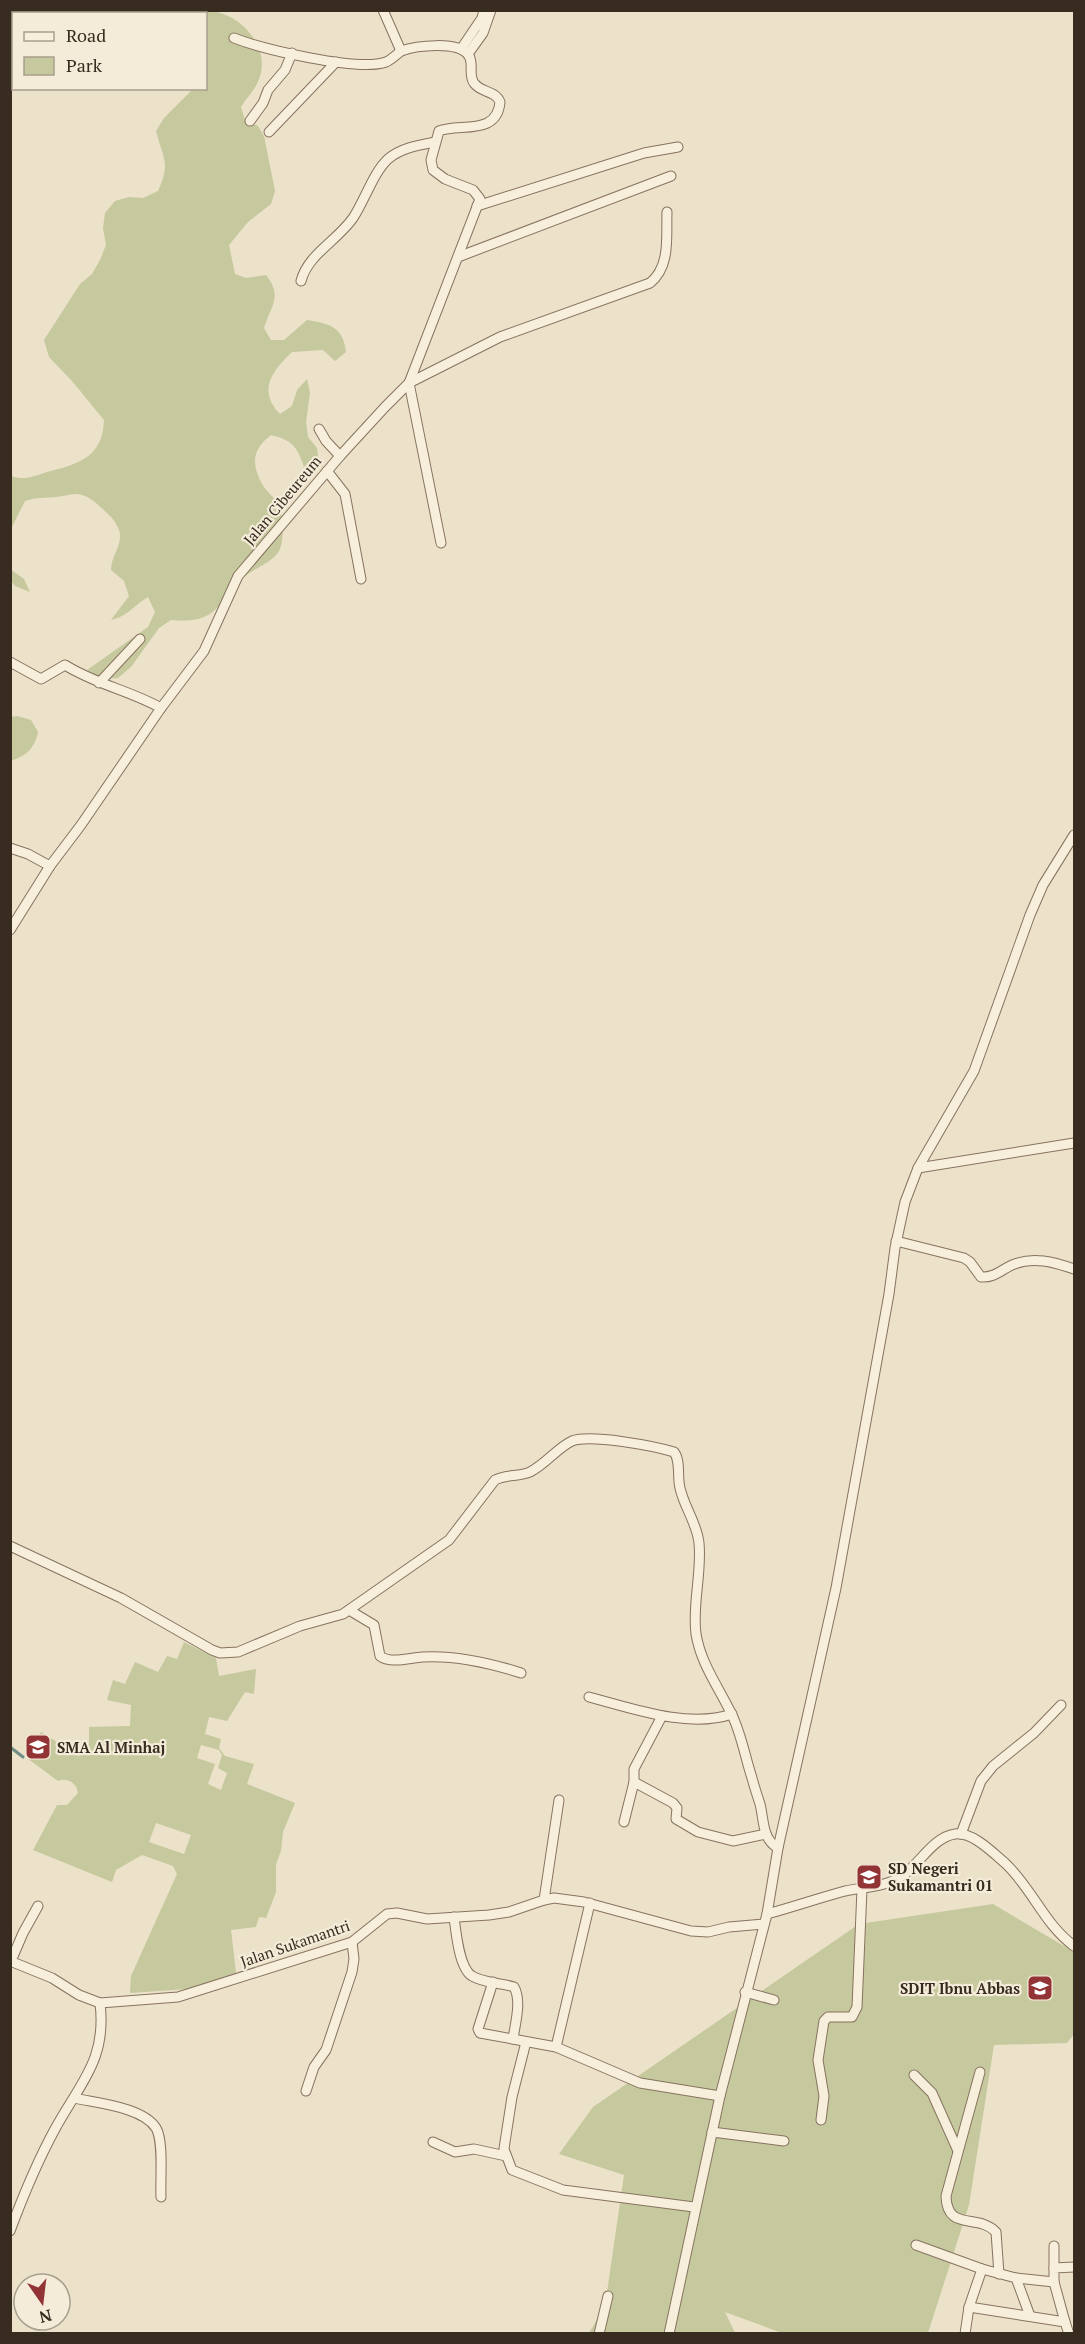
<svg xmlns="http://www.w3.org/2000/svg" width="1085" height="2344" viewBox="0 0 1085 2344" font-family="'PT Serif',serif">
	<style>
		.green { fill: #c5c99d; fill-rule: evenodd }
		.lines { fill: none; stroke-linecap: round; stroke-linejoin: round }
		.stream { stroke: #708e86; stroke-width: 3 }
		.minor-casing { stroke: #87735f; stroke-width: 11 }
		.minor { stroke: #f7eedc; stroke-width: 9 }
		.labels { text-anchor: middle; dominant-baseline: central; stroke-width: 4.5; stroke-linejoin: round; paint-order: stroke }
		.street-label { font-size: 15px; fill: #382c21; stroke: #f4ebd8 }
		.poi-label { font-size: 15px; font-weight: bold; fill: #382c21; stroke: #f4ebd8; text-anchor: start }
	</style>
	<rect width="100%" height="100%" fill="#ece1c9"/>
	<g class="green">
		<path d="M 207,11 C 239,11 272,47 259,79 C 256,89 246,98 241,107 L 245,120 L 258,126 L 264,136 L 275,191 L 271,204 L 248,222 L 229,245 L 235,274 L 246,278 L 266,275 C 283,297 271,305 264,328 L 271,340 L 284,340 L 307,320 C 331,324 343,327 346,352 L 335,361 L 323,350 L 292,352 C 272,371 257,390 280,414 L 292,406 L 297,390 L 307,379 L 310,393 L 306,422 L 308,437 L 317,448 L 319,462 L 304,467 C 297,446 292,440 271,435 C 253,449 251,462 261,482 C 265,491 274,496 278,504 C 284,515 284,538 280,549 C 273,565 247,569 235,586 C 214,614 207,623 171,620 L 159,628 L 131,667 L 118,678 L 102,679 L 87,670 L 148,627 L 155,612 L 148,597 C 133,606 128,616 111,620 L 129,596 L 124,581 L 111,570 C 111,556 121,548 120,534 C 119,527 113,518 108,514 C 99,506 89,494 76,494 C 70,494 64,496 57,497 C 45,498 37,497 25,501 L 11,529 L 11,476 C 25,481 34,476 47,472 C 79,464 103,457 104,420 L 72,381 L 49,357 L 44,340 L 80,284 L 92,274 L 100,260 L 106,245 L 103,228 L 105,213 L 115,201 L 129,197 L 143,198 L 158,191 C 171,162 163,159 156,131 L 164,118 L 193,89 L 206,88 L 206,14 L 192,13 Z"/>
		<path d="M 10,569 L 24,579 L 30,592 L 15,586 L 11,581 Z"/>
		<path d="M 17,716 L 31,720 L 38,732 C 34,749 27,755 11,761 L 11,717 Z"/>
		<path d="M 184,1642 L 216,1658 L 219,1676 L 256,1669 L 254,1694 L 245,1692 L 227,1721 L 209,1717 L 205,1734 L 221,1739 L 219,1748 L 225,1756 L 254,1764 L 247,1784 L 295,1803 L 283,1832 L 281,1851 L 276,1864 L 276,1892 L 266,1918 L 259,1917 L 256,1927 L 231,1930 L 236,1973 L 188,1989 L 130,1993 L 131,1976 L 177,1874 L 173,1866 L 142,1855 L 116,1870 L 112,1882 L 33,1850 L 57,1805 L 67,1805 L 78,1793 C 77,1783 67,1777 58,1781 L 27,1758 L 27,1753 L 41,1732 L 79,1756 L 89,1743 L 89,1727 L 130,1726 L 131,1705 L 107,1700 L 113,1680 L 125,1684 L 135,1662 L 158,1672 L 167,1656 L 177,1659 ZM 201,1745 L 219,1750 L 222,1755 L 218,1768 L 227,1773 L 221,1790 L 208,1784 L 215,1764 L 197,1758 ZM 156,1823 L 191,1835 L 184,1854 L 149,1842 Z"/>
		<path d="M 993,1904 L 1074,1952 L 1074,2034 L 1067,2043 L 994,2045 L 969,2205 L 928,2333 L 782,2333 L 725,2312 L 735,2333 L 589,2333 L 605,2306 L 624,2175 L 559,2154 L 593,2107 L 859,1924 Z"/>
	</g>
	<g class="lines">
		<path class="stream" d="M 10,1747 L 23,1757"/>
		<g class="minor-casing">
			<g id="minor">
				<path d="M 383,10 L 401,51 C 415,46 459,40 469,56 C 474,64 468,75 474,83 C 481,93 495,90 500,102 C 497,136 460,123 439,131 L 431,160 L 433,170 L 445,179 L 473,190 L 480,199 L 409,383 L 441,543"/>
				<path d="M 234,38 C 262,49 358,72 386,62 C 391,60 396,55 401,51"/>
				<path d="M 461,49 L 482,18 L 484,10"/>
				<path d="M 468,54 L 483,33 L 491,10"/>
				<path d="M 250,121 L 263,103 L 268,90 L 285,70 L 292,53"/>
				<path d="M 269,132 L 336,62"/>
				<path d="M 477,206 L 644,153 L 678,147"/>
				<path d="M 458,257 L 671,176"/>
				<path d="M 301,281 C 308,254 337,241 353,218 C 365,200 373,173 388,159 C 401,148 419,145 435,142"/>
				<path d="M 319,429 L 326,441 L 340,456"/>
				<path d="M 327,471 L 345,494 L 361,579"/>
				<path d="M 10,662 L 41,679 L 65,665 C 97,685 129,690 161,708"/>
				<path d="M 99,683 L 140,639"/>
				<path d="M 10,848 L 28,854 L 50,866"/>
				<path d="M 10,930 L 50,866 L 81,825 L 161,708 L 204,651 L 238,576 L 340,456 L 385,407 L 409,383 L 500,337 L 650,283 C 671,266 666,236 667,212"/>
				<path d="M 918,1168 L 1074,1143"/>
				<path d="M 896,1241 L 964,1258 L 970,1262 L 981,1277 C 994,1278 1001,1270 1012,1265 C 1033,1256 1054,1262 1074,1269"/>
				<path d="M 10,1546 L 121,1598 L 212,1650 L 220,1653 L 238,1652 L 300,1626 L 343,1614 L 449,1540 L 495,1480 C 506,1474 519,1477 530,1472 C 546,1464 557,1448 572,1441 C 591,1434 654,1446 674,1452 C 681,1461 677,1477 680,1488 C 684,1507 697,1523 699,1543 C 702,1574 692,1604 696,1634 C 701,1664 718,1686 731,1713 C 741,1732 745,1757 752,1778 C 754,1786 757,1795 760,1804 C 764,1820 762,1839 778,1848"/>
				<path d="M 349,1610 L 374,1625 L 380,1656 C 390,1664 410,1658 422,1657 C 455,1655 490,1663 521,1673"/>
				<path d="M 589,1697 C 631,1708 688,1729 732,1714"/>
				<path d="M 634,1782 L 634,1769 L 662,1716"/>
				<path d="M 624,1822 L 634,1782 L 673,1803 L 677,1808 L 676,1819 L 698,1832 L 733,1841 L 766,1834"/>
				<path d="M 961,1834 L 981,1781 L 993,1766 L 1034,1733 L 1061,1705"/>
				<path d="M 544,1900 L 559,1800"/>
				<path d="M 767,1914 C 793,1907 819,1898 845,1891 C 864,1887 886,1887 902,1876 C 919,1865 933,1837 955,1834 C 973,1832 992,1852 1005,1863 C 1032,1888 1044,1924 1074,1946"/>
				<path d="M 454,1917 C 456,1932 459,1968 472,1976 C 484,1983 501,1983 514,1987 C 522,2001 515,2024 513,2039"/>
				<path d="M 10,1961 L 52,1978 L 79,1995 L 100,2003 L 178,1997 L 352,1942 L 387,1914 L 397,1913 L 427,1919 L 489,1915 L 509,1912 L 544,1900 L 554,1898 L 584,1902 L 691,1931 L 708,1932 L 729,1927 L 764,1924"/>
				<path d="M 11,1961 L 23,1933 L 38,1906"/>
				<path d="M 493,1982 L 478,2029 L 480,2033 L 556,2047 L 640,2083 L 720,2096"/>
				<path d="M 745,1992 L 774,2000"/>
				<path d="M 526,2042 L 512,2097 L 505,2142 L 504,2149 L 512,2170 L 563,2190 L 694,2207"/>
				<path d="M 556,2047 L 590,1903"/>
				<path d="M 980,2072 L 946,2196 C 947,2232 978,2213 996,2232 L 999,2274"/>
				<path d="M 914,2075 L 932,2093 L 958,2151"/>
				<path d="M 306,2091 L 314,2067 L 326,2050 L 352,1972 L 354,1959 L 352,1942"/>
				<path d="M 74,2098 C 96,2103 143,2107 156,2128 C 164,2141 160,2181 161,2197"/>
				<path d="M 821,2120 L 824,2096 L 818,2060 L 824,2021 L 828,2017 L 852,2017 L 857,2007 L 862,1889"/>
				<path d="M 712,2132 L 784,2141"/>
				<path d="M 433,2142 L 455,2152 L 474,2149 L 506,2156"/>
				<path d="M 10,2231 C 23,2196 37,2162 55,2129 C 80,2083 107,2060 100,2003"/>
				<path d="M 916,2245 L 982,2269 L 1016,2278 L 1030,2316"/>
				<path d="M 1054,2268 L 1054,2246"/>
				<path d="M 1016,2278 L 1054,2282"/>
				<path d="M 969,2307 L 982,2269"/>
				<path d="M 1065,2322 L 1054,2282 L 1054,2268 L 1074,2267"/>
				<path d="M 599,2334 L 608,2296"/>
				<path d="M 669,2334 L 720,2096 L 767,1914 L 778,1848 L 836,1588 L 889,1294 L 895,1248 L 905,1202 L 918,1168 L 974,1071 L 1030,915 L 1043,885 L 1074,835"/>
				<path d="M 965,2334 L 969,2307 L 1065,2322 L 1069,2334"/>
			</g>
		</g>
		<use href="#minor" class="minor"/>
	</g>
	<defs>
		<g id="school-square" transform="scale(1.35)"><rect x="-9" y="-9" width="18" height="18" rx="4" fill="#923335" stroke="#f4ebd8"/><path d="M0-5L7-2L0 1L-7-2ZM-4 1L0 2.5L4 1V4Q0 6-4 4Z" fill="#fff"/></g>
	</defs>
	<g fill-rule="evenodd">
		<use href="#school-square" x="38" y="1747"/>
		<use href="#school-square" x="869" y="1877"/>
		<use href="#school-square" x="1040" y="1988"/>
	</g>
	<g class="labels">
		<g class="street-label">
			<text transform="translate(282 500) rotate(-50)">Jalan Cibeureum</text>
			<text transform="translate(295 1943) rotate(-19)">Jalan Sukamantri</text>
		</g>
		<g class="poi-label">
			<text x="57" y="1747">SMA Al Minhaj</text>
			<text x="888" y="1868">SD Negeri<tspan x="888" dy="17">Sukamantri 01</tspan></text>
			<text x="1020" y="1988" text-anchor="end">SDIT Ibnu Abbas</text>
		</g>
	</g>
	<rect width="1085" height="2344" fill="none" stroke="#382c21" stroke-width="24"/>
	<rect x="12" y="12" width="195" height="78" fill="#f4ebd8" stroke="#a99f8f" stroke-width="1.5"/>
	<rect x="24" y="32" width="30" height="9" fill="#f7eedc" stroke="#a99f8f" stroke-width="1.5"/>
	<text x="66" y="42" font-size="18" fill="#382c21">Road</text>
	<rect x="24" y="57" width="30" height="18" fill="#c5c99d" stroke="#a99f8f" stroke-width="1.5"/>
	<text x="66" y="72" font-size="18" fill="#382c21">Park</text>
	<g transform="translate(42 2302) rotate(166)"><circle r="28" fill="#f4ebd8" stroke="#a99f8f" stroke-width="1.5"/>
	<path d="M0-4.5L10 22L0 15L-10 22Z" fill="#923335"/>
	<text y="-9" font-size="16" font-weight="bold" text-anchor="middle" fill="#382c21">N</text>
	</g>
</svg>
